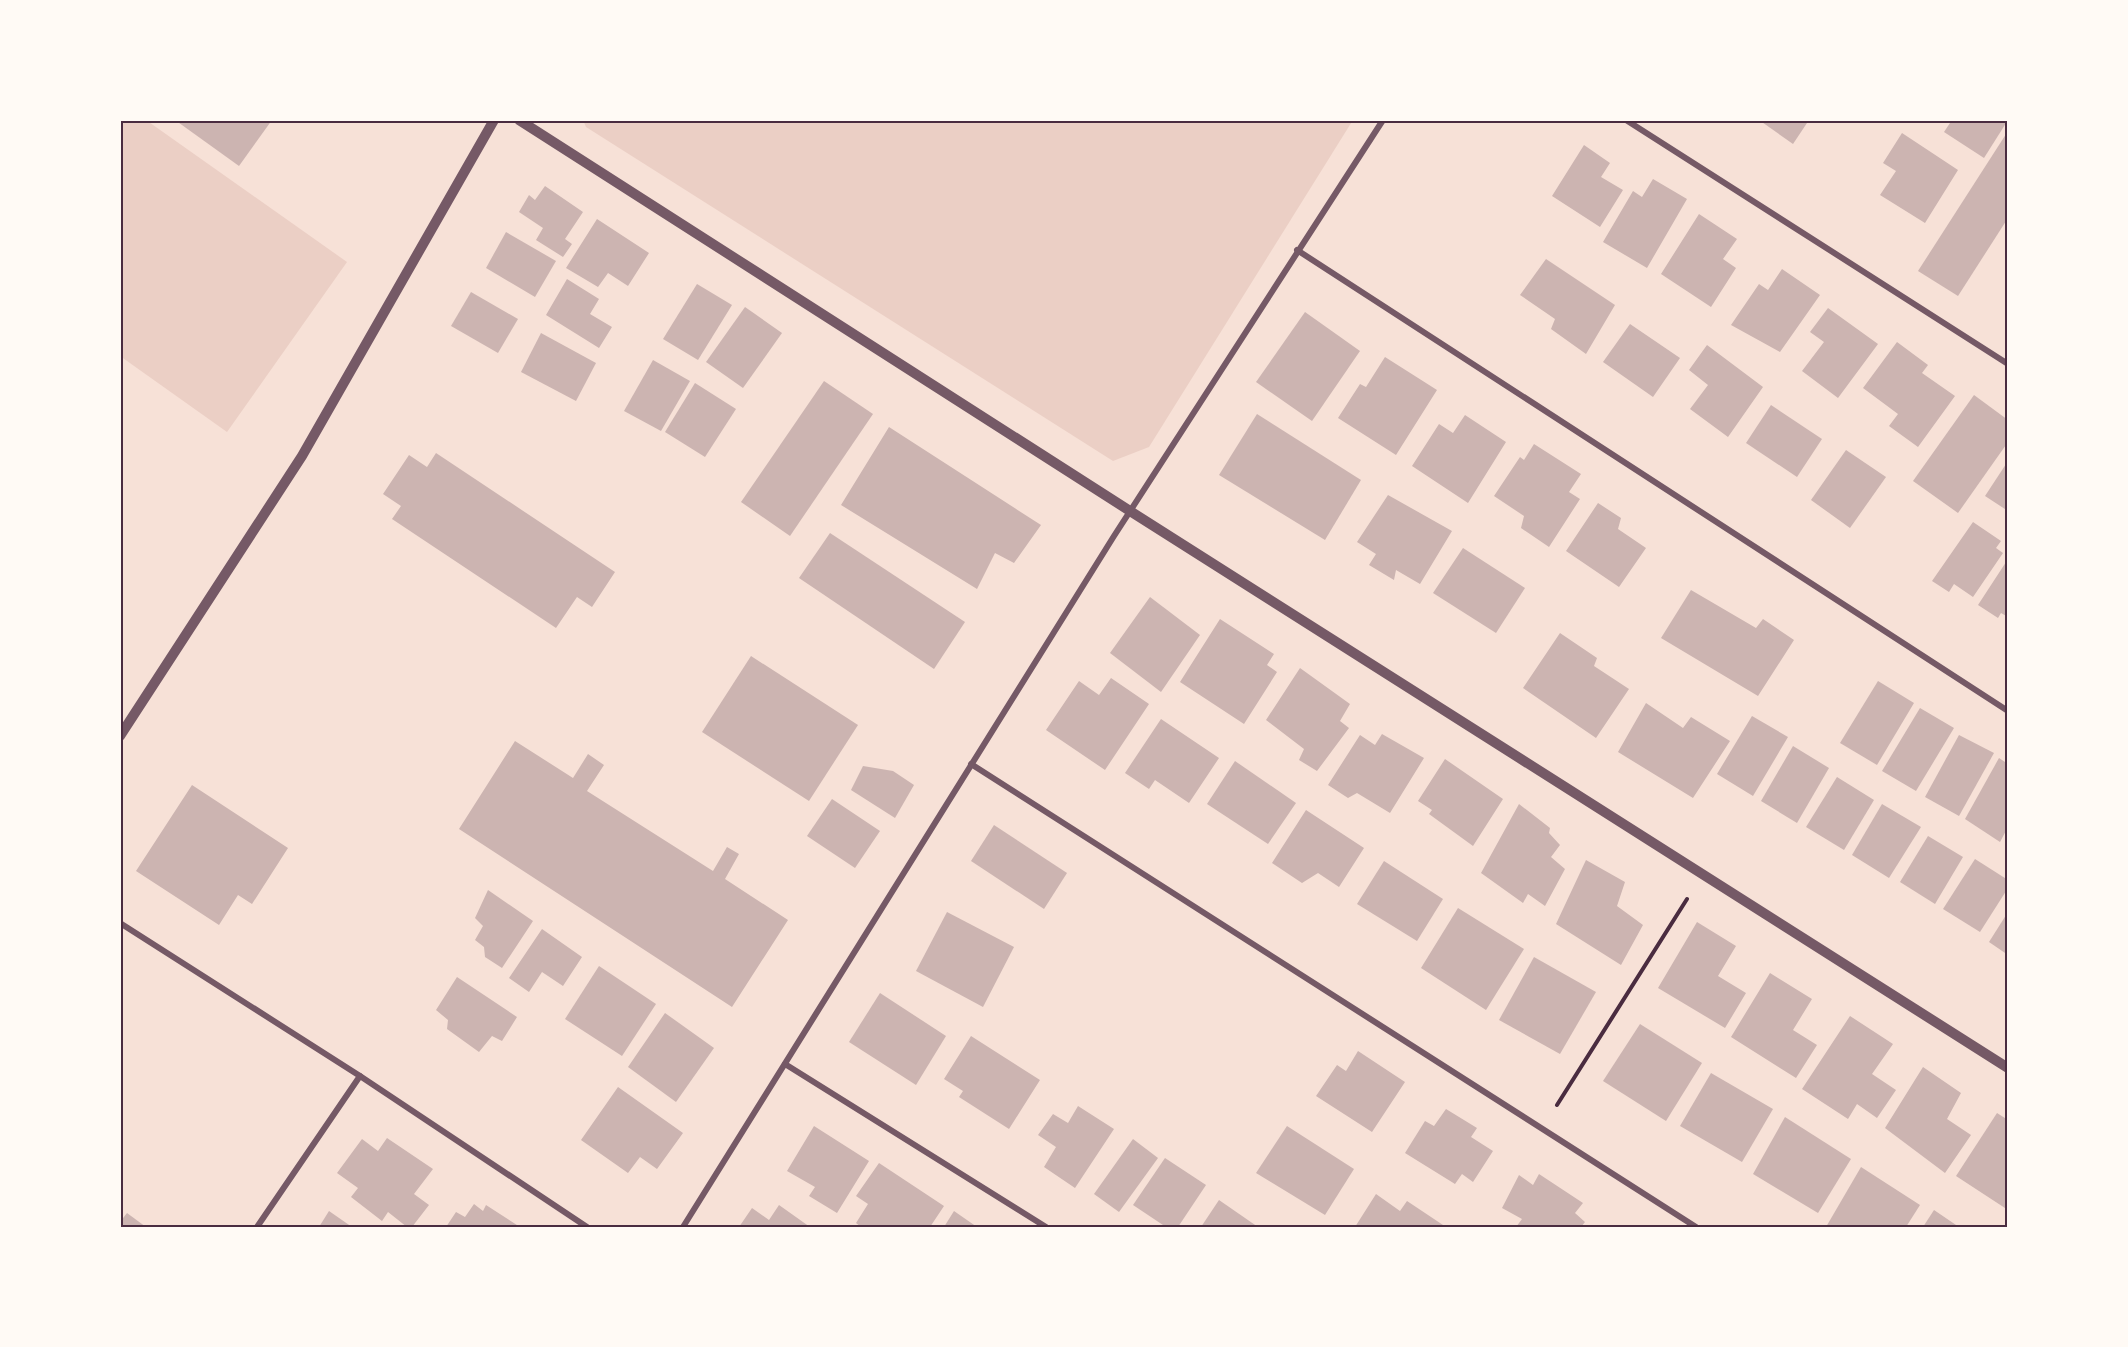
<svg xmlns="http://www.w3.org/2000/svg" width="2128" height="1347" viewBox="0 0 2128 1347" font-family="Figtree,sans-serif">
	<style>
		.green { fill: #ebcfc5 }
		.building { fill: #ccb4b1 }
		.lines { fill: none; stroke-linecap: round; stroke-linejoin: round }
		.path { stroke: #4a2c40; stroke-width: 4 }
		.minor { stroke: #755966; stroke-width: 6 }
		.tertiary { stroke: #755966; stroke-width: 10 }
		.neatline { fill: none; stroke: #4a2c40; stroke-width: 2 }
	</style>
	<rect width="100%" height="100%" fill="#f7e1d7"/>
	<g class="green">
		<path d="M 120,120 L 146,120 L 347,262 L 227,432 L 120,356 Z"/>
		<path d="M 583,120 L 1353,120 L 1149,447 L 1113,461 L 586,127 Z"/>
	</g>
	<g class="building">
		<path d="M 175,120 L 272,120 L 239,166 Z"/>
		<path d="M 1759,120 L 1809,120 L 1793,144 Z"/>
		<path d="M 1952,120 L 2008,120 L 1984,158 L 1944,132 Z"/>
		<path d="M 2008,131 L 2008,218 L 1958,296 L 1918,271 Z"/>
		<path d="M 1902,133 L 1958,170 L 1925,223 L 1880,195 L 1896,171 L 1883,163 Z"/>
		<path d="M 1584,145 L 1610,163 L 1601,177 L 1623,190 L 1600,227 L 1552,196 Z"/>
		<path d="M 1653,179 L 1687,199 L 1647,268 L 1603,242 L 1633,191 L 1642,197 Z"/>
		<path d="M 545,186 L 583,212 L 565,239 L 572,244 L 563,257 L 536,240 L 543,228 L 519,212 L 529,195 L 535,200 Z"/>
		<path d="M 1699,214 L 1737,239 L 1723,259 L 1736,268 L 1711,307 L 1661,274 Z"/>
		<path d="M 597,219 L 649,253 L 628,286 L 608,273 L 598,287 L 566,268 Z"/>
		<path d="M 506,232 L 556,261 L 535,297 L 486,268 Z"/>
		<path d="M 1546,259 L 1615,305 L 1586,354 L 1551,329 L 1555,319 L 1520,295 Z"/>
		<path d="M 1782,269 L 1820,295 L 1780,352 L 1731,325 L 1759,284 L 1768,290 Z"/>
		<path d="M 567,279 L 599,299 L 590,314 L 612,327 L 599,348 L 546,315 Z"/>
		<path d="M 697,284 L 732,305 L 698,360 L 663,339 Z"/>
		<path d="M 471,292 L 518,319 L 498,353 L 451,326 Z"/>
		<path d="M 745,307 L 782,333 L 743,388 L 706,362 Z"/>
		<path d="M 1828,308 L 1878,344 L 1838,398 L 1802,371 L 1824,342 L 1810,332 Z"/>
		<path d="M 1305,312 L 1360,351 L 1312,421 L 1256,382 Z"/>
		<path d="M 1630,324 L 1680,358 L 1653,397 L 1603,362 Z"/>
		<path d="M 541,333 L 596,363 L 576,401 L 521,372 Z"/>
		<path d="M 1897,342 L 1928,365 L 1922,373 L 1955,396 L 1918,447 L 1889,426 L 1898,414 L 1863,388 Z"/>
		<path d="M 1707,345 L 1763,387 L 1728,437 L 1690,409 L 1708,385 L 1689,370 Z"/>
		<path d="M 1385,357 L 1437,390 L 1396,455 L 1338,418 L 1360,384 L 1366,387 Z"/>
		<path d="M 653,360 L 690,381 L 661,431 L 624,411 Z"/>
		<path d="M 824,381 L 873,414 L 790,536 L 741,502 Z"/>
		<path d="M 695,383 L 736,409 L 705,457 L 665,432 Z"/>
		<path d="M 1974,395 L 2008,420 L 2008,442 L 1958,513 L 1913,481 Z"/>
		<path d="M 1771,405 L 1822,439 L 1797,477 L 1746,443 Z"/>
		<path d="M 1257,414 L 1361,480 L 1325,540 L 1219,475 Z"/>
		<path d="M 1465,415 L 1506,442 L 1468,503 L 1412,466 L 1439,424 L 1453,433 Z"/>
		<path d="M 889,427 L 1041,525 L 1014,563 L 995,553 L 977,589 L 841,505 Z"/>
		<path d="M 1534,444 L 1581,474 L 1569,492 L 1580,499 L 1549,547 L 1521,528 L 1524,516 L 1494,496 L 1520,457 L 1524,460 Z"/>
		<path d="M 1846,450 L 1886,477 L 1850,528 L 1811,500 Z"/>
		<path d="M 436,453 L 615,572 L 592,607 L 577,597 L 556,628 L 392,519 L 401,506 L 383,494 L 409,455 L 427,467 Z"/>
		<path d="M 2008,461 L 2008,511 L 1985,496 Z"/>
		<path d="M 1388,495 L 1452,531 L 1420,584 L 1396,570 L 1394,580 L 1369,565 L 1376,554 L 1357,542 Z"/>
		<path d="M 1598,503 L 1621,518 L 1618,529 L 1646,548 L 1619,587 L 1566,551 Z"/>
		<path d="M 1973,522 L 2001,541 L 1996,548 L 2003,553 L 1973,597 L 1954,584 L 1949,592 L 1932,581 Z"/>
		<path d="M 830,533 L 965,622 L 934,669 L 799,578 Z"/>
		<path d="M 1463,548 L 1525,588 L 1496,633 L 1433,593 Z"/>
		<path d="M 2008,559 L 2008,617 L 2001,613 L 1998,618 L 1978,605 Z"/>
		<path d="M 1691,590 L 1756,628 L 1763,619 L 1794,640 L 1758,696 L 1661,638 Z"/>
		<path d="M 1150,597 L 1200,635 L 1161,692 L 1110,653 Z"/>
		<path d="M 1220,619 L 1274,654 L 1267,665 L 1277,672 L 1244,724 L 1180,682 Z"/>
		<path d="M 1560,633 L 1597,658 L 1594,666 L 1629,689 L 1596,738 L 1523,688 Z"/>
		<path d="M 751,656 L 858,725 L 809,801 L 702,732 Z"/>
		<path d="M 1300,668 L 1350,704 L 1340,721 L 1349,728 L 1317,771 L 1299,760 L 1304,749 L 1266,720 Z"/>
		<path d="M 1111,678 L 1149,704 L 1105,770 L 1046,730 L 1079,681 L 1099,695 Z"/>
		<path d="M 1878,681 L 1914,703 L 1877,765 L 1840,743 Z"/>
		<path d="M 1646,703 L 1683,728 L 1691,717 L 1730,741 L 1693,798 L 1618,752 Z"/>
		<path d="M 1920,708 L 1954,728 L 1916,791 L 1882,771 Z"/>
		<path d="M 1752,716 L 1788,737 L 1753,796 L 1717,774 Z"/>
		<path d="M 1161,719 L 1219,758 L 1189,803 L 1155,780 L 1149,789 L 1125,773 Z"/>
		<path d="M 1382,734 L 1424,758 L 1390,813 L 1357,793 L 1348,798 L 1328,785 L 1360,735 L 1375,745 Z"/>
		<path d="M 1959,735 L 1994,753 L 1959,816 L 1925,797 Z"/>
		<path d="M 515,741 L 573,778 L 588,754 L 604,765 L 587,791 L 713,871 L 727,847 L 739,854 L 725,879 L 788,920 L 732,1007 L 459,829 Z"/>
		<path d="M 1793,746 L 1829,768 L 1797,823 L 1761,801 Z"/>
		<path d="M 1999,758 L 2008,764 L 2008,827 L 2000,842 L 1965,819 Z"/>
		<path d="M 1445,759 L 1503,799 L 1473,846 L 1429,814 L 1432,810 L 1418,801 Z"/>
		<path d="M 1235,761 L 1296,803 L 1268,844 L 1207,804 Z"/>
		<path d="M 863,766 L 893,771 L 914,785 L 895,818 L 851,790 Z"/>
		<path d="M 1837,777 L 1874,800 L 1844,850 L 1806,827 Z"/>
		<path d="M 192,785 L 288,848 L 252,904 L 238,895 L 219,925 L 136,871 Z"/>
		<path d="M 832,799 L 880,831 L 855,868 L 807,836 Z"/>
		<path d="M 1519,804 L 1550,828 L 1549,833 L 1560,845 L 1551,857 L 1565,869 L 1545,906 L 1528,894 L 1523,903 L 1481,873 Z"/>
		<path d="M 1882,804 L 1921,827 L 1889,878 L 1852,855 Z"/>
		<path d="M 1306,810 L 1364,848 L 1339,887 L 1318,873 L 1302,883 L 1272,863 Z"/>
		<path d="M 994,825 L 1067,873 L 1044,909 L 971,861 Z"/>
		<path d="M 1928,836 L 1963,857 L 1935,904 L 1900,882 Z"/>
		<path d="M 1975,859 L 2008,880 L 2008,888 L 1980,932 L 1943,909 Z"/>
		<path d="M 1586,860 L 1625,882 L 1617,906 L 1643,925 L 1621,965 L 1556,924 Z"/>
		<path d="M 1384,861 L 1443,899 L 1417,941 L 1357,904 Z"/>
		<path d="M 488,890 L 533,921 L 502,968 L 485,957 L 484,947 L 475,940 L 483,926 L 475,918 Z"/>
		<path d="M 1458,908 L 1524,949 L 1486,1010 L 1421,968 Z"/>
		<path d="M 947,912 L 1014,947 L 983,1007 L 916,971 Z"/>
		<path d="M 2008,912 L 2008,955 L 1989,942 Z"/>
		<path d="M 1697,922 L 1736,946 L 1718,976 L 1746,993 L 1725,1028 L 1658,988 Z"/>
		<path d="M 542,929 L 582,957 L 563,986 L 542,972 L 529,992 L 509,978 Z"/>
		<path d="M 1534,957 L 1596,992 L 1560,1054 L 1499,1020 Z"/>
		<path d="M 599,966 L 656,1004 L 622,1056 L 565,1019 Z"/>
		<path d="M 1770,973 L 1812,999 L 1793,1030 L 1817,1045 L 1796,1078 L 1731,1037 Z"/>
		<path d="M 457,977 L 517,1017 L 502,1041 L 492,1036 L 479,1052 L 447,1029 L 448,1020 L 436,1010 Z"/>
		<path d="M 880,993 L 946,1036 L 916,1085 L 849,1042 Z"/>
		<path d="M 665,1013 L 714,1048 L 676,1102 L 628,1067 Z"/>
		<path d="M 1850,1016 L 1893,1044 L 1872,1074 L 1896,1090 L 1877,1118 L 1857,1104 L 1848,1119 L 1802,1089 Z"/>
		<path d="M 1640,1024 L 1702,1063 L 1666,1121 L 1603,1081 Z"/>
		<path d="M 971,1036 L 1040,1080 L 1009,1129 L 959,1097 L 963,1091 L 944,1079 Z"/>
		<path d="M 1358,1051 L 1405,1082 L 1372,1132 L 1316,1096 L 1337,1065 L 1346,1071 Z"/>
		<path d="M 1923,1067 L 1961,1093 L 1947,1119 L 1971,1135 L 1945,1173 L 1885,1128 Z"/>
		<path d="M 1711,1073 L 1773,1109 L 1742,1162 L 1680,1126 Z"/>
		<path d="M 618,1087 L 683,1133 L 657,1169 L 640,1157 L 628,1173 L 581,1140 Z"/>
		<path d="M 1078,1106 L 1114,1129 L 1075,1188 L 1044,1167 L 1056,1147 L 1038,1135 L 1053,1114 L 1068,1123 Z"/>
		<path d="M 1446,1109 L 1477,1128 L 1471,1137 L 1493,1151 L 1473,1182 L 1462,1174 L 1455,1184 L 1405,1153 L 1425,1121 L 1434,1126 Z"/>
		<path d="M 1997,1113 L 2008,1120 L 2008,1210 L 1956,1176 Z"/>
		<path d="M 1785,1117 L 1851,1159 L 1818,1213 L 1753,1174 Z"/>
		<path d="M 814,1126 L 869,1161 L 837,1213 L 809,1196 L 815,1187 L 787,1171 Z"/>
		<path d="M 1287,1126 L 1354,1169 L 1325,1215 L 1256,1173 Z"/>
		<path d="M 387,1138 L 433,1169 L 414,1194 L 429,1205 L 412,1227 L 407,1227 L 388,1212 L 382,1221 L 351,1197 L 358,1188 L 337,1173 L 362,1139 L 378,1151 Z"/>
		<path d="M 1133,1139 L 1158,1158 L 1119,1212 L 1094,1194 Z"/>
		<path d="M 1165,1158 L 1206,1185 L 1178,1227 L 1166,1227 L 1133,1205 Z"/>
		<path d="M 879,1163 L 944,1206 L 930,1227 L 861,1227 L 856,1223 L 868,1204 L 856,1196 Z"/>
		<path d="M 1861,1167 L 1920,1205 L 1906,1227 L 1826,1227 Z"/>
		<path d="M 1539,1174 L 1583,1203 L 1575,1213 L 1585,1222 L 1581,1227 L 1516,1227 L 1522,1219 L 1502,1208 L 1519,1175 L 1533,1185 Z"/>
		<path d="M 1376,1194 L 1400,1211 L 1407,1201 L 1443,1225 L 1442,1227 L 1355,1227 Z"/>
		<path d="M 1219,1200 L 1258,1227 L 1201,1227 Z"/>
		<path d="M 474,1204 L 483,1211 L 486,1205 L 520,1227 L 446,1227 L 456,1212 L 465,1217 Z"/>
		<path d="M 779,1205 L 810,1227 L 739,1227 L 752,1208 L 769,1220 Z"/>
		<path d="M 1934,1210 L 1959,1227 L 1923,1227 Z"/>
		<path d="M 329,1211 L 352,1227 L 319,1227 Z"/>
		<path d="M 954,1211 L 977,1227 L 944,1227 Z"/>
		<path d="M 127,1213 L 146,1227 L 120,1227 L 120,1222 Z"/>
	</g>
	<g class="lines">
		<path class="path" d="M 1557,1105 L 1687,899"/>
		<g class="minor">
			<path d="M 1626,120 L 2008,364"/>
			<path d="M 1297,250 L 2008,711"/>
			<path d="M 971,764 L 1696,1227"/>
			<path d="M 120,923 L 360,1076 L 587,1227"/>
			<path d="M 785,1064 L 1046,1227"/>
			<path d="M 257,1227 L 360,1076"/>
			<path d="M 683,1227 L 1114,536 L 1383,120"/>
		</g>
		<g class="tertiary">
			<path d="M 519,120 L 1130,511 L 2008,1068"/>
			<path d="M 120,736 L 302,456 L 494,120"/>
		</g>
	</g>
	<rect width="2128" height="1347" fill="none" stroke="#fffaf5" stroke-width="243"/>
	<rect x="122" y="122" width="1884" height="1104" class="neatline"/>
</svg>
